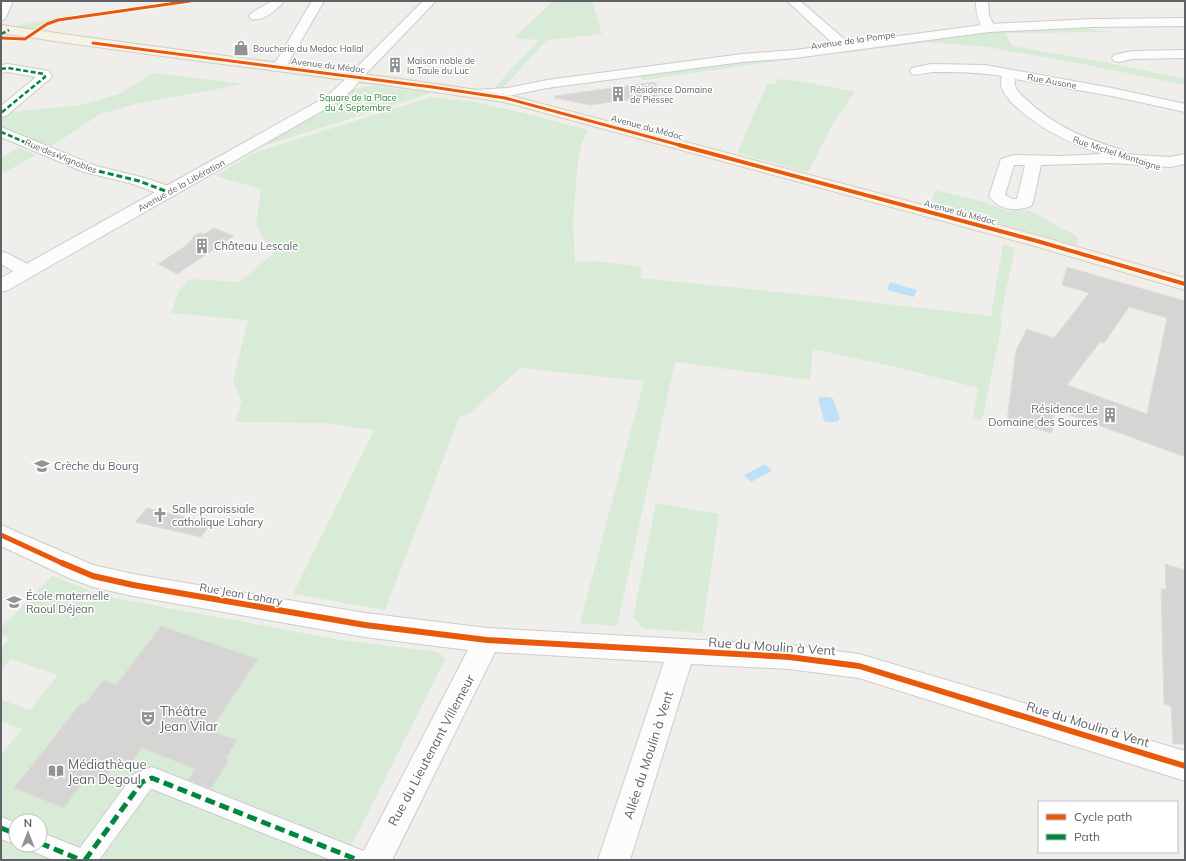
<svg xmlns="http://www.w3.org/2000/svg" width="1186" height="861" viewBox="0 0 1186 861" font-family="Mulish,sans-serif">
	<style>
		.green { fill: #d8ebd6; fill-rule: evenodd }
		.water { fill: #bfe0f9 }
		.building { fill: #d6d5d3; stroke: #deddd9; fill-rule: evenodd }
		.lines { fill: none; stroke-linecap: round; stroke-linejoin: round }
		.pedestrian-casing { stroke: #cbcccc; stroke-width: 2 }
		.minor-casing { stroke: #cbcccc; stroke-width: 2 }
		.tertiary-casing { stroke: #cbcccc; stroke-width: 2 }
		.primary-casing { stroke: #d7ceb8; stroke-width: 2 }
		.pedestrian { fill: #fdfcfc; fill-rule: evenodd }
		.minor { fill: #fdfcfc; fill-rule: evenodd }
		.tertiary { fill: #fdfcfc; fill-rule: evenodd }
		.primary { fill: #f4f2e9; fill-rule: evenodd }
		.quiet-far2 { stroke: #00873e; stroke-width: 2.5; stroke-dasharray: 5 2.5; stroke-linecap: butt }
		.quiet-far1 { stroke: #00873e; stroke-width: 3; stroke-dasharray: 6 3; stroke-linecap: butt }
		.quiet { stroke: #00873e; stroke-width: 5; stroke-dasharray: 10 5; stroke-linecap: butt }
		.cycleway-far3-casing { stroke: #fff; stroke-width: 4.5 }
		.cycleway-far2-casing { stroke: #fff; stroke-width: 6 }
		.cycleway-far1-casing { stroke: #fff; stroke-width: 8 }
		.cycleway-casing { stroke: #fff; stroke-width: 9 }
		.cycleway-far3 { stroke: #e8590c; stroke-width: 3 }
		.cycleway-far2 { stroke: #e8590c; stroke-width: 4 }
		.cycleway-far1 { stroke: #e8590c; stroke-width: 5 }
		.cycleway { stroke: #e8590c; stroke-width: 6 }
		.labels { text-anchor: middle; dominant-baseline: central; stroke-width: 3; stroke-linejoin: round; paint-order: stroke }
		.far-street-label { font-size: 9px; fill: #5f6368; stroke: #fff }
		.far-poi-label { font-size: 9px; fill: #5f6368; stroke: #fff; text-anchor: start }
		.far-park-label { font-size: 9px; fill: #348238; stroke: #fff }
		.poi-label { font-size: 11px; fill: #5f6368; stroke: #fff; text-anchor: start }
		.street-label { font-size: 11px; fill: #5f6368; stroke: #fff }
		.near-street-label { font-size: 13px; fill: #5f6368; stroke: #fff }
		.near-poi-label { font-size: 13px; fill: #5f6368; stroke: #fff; text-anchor: start }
	</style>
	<rect width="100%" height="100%" fill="#efeeea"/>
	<g class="green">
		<path d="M 553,1 L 592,1 L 602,34 L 547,40 L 501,90 L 494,89 L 512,68 L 539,40 L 514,38 Z"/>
		<path d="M 67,16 L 48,22 L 36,30 L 9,27 Z"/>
		<path d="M 1047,28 L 1089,29 L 1110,32 L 1005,33 L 1012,46 L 1104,62 L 1185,79 L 1185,85 L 1088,65 L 988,47 L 927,42 L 843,53 L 841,50 L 971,32 Z"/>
		<path d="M 791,56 L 793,59 L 643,80 L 639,76 L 756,59 Z"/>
		<path d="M 154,73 L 244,84 L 136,104 L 100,114 L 52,146 L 1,131 L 1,113 L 81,105 L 119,94 Z"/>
		<path d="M 777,79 L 811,83 L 855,92 L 835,120 L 808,172 L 737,153 L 767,84 L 776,85 Z"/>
		<path d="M 372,86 L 431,93 L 254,149 L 352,89 Z"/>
		<path d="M 431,97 L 474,102 L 532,115 L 589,130 L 582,142 L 578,159 L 573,224 L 575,262 L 596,261 L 642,267 L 640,278 L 817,296 L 991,316 L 1003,245 L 1015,248 L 1000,318 L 1002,324 L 982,420 L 973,418 L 978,388 L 895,367 L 813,349 L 810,380 L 675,362 L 617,626 L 580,623 L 644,381 L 520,368 L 469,414 L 460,416 L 385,610 L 293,594 L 374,430 L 325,423 L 235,422 L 242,402 L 233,382 L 248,320 L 171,313 L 179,291 L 189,279 L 239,282 L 273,254 L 256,225 L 261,189 L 215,176 L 254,153 Z"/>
		<path d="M 19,148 L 36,155 L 5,172 L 1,171 L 1,158 Z"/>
		<path d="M 935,190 L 984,202 L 1008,211 L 1028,210 L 1078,237 L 1077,245 L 931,205 Z"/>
		<path d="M 656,503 L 719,514 L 702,633 L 643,628 L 633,617 Z"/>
		<path d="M 52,576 L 103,596 L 341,640 L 438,652 L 445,660 L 344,860 L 1,860 L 1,755 L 22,729 L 1,721 L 1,701 L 2,700 L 30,710 L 58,675 L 11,659 L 1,671 L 1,648 L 10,638 L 1,635 L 1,628 ZM 16,821 L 40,821 L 40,845 L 16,845 Z"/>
	</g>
	<g class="water">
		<path d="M 890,282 L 917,290 L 914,297 L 887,290 Z"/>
		<path d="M 821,397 L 829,397 L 833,399 L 840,419 L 837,422 L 826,422 L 824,420 L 818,399 Z"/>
		<path d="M 765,464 L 772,471 L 751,482 L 744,475 Z"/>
	</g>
	<g class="building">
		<path d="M 654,82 L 664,95 L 590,105 L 555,98 L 555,96 Z"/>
		<path d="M 214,228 L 234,236 L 177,274 L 158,264 L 187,245 L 195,235 L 200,233 L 204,234 Z"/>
		<path d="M 1067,267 L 1185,301 L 1185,457 L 1054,409 L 1052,433 L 1007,421 L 1016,350 L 1027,329 L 1054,338 L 1089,293 L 1062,285 ZM 1129,307 L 1167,318 L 1147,414 L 1067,385 L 1100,342 L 1104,343 Z"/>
		<path d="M 147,508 L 211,523 L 201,537 L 135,522 Z"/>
		<path d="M 1165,564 L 1185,570 L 1185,744 L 1173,744 L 1171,706 L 1164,704 L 1161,588 L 1166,590 Z"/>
		<path d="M 161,626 L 258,659 L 210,731 L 237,740 L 226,758 L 229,760 L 211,789 L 188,780 L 195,769 L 142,748 L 132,762 L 120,758 L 103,781 L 88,775 L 64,808 L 14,788 L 81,703 L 85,704 L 104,680 L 116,685 Z"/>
	</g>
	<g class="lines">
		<g class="pedestrian-casing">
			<g id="pedestrian">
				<path d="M 152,767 L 366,852 L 370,860 L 331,860 L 152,789 L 150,790 L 99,860 L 53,860 L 32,851 L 29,845 L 40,845 L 40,832 L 80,848 L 134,774 Z"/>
				<path d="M 1,817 L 16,823 L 17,845 L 1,839 Z"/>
			</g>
		</g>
		<g class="minor-casing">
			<g id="minor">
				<path d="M 1,1 L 13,1 L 5,19 L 1,20 Z"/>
				<path d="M 271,1 L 284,1 C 277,10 263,22 251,19 L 249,16 C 252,11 265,6 271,1 Z"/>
				<path d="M 312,1 L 324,1 L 287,65 C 281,70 278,72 271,70 L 269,67 L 277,60 Z"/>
				<path d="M 423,1 L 436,1 L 360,80 L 355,81 L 350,80 L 348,77 L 350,74 Z"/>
				<path d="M 787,1 L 800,1 L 850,44 L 852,47 L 850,50 L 840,50 Z"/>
				<path d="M 976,1 L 988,1 L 989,15 L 995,28 L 994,31 L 984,31 C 978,21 976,13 976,1 Z"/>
				<path d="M 1185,50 L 1185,58 L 1132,59 L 1119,62 L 1114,61 L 1112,58 L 1114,55 L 1132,51 Z"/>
				<path d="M 8,64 L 49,71 L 52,77 L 6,116 L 1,117 L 1,106 L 36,77 L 8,72 L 1,73 L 1,65 Z"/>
				<path d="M 931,64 L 985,65 L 1112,88 L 1185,104 L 1185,112 L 1112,96 L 1015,79 C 1013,88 1020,94 1026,99 C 1053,126 1086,139 1122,150 L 1123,154 L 1170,157 L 1185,154 L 1185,164 L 1170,167 L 1111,163 L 1041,165 L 1033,202 L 1031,206 C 1015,212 999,210 989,196 L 1001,159 L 1014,155 L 1061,156 L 1102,154 C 1068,143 1038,128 1012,103 C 1005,95 998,87 1002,76 C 979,72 956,72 934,72 C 926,72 920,76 912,74 L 910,71 L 912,68 ZM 1014,165 L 1025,165 L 1017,199 L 1012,199 L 1005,195 Z"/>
				<path d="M 1,127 L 96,166 L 145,178 L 174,188 L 176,192 L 174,196 L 168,197 L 133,184 L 84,172 L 1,137 Z"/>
				<path d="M 1,252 L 7,253 L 33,267 L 36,271 L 33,275 C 21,278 12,270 1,264 Z"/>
				<path d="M 1,525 L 93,565 L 133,574 L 365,613 L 487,628 L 789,645 L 859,654 L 1185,751 L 1185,781 L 859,678 L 789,669 L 691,664 L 630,860 L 598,860 L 664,662 L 495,652 L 392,860 L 359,860 L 468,650 L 365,637 L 133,596 L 93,587 L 69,578 L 1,546 Z"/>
			</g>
		</g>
		<g class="tertiary-casing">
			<g id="tertiary">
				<path d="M 1185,18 L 1185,26 L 1093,27 L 989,32 L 795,58 L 742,62 L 547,88 L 508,96 L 481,97 L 476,96 L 474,93 L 476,90 L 508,88 L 547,80 L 742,54 L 795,50 L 989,24 L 1093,19 Z"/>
				<path d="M 355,73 L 360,74 L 362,77 L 353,89 L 336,103 L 8,290 L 1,292 L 1,278 L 326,97 C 332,92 350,74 355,73 Z"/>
			</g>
		</g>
		<g class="primary-casing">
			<path id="primary" d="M 1,25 C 169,50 337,69 505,94 L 1043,237 L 1185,278 L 1185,290 L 1031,245 L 504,102 C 337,77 168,59 1,33 Z"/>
		</g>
		<use href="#pedestrian" class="pedestrian"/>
		<use href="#minor" class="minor"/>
		<use href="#tertiary" class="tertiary"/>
		<use href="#primary" class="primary"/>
		<g class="quiet-far2">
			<path d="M 1,34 L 9,30"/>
			<path d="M 1,69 L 8,68 L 44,74 L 45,77 L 1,113"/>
			<path d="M 1,132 L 34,146"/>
		</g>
		<path class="quiet-far1" d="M 32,145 L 90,169 L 139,181 L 168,192"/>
		<g class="quiet">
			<path d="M 1,828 L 16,834"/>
			<path d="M 40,843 L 81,860"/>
			<path d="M 85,860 L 142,782 L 152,778 L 358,860"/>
		</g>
		<g class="cycleway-far3-casing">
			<g id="cycleway-far3">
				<path d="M 1,38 L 25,39 L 47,24 L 58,20 L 190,1"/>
				<path d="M 93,43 L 432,87 L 505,98 L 683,146"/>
			</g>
		</g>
		<g class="cycleway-far2-casing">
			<path id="cycleway-far2" d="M 679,145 L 1037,241 L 1185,284"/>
		</g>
		<g class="cycleway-far1-casing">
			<path id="cycleway-far1" d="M 1,535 L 64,564"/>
		</g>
		<g class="cycleway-casing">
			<path id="cycleway" d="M 62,563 L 93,576 L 133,585 L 365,625 L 487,640 L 789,657 L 859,666 L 1185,766"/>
		</g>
		<use href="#cycleway-far3" class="cycleway-far3"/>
		<use href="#cycleway-far2" class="cycleway-far2"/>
		<use href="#cycleway-far1" class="cycleway-far1"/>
		<use href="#cycleway" class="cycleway"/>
	</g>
	<defs>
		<g id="shop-bare" transform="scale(1.2)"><path d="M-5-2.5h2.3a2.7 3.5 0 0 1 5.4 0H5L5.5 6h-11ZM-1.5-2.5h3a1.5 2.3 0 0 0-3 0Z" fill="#919496" stroke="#fff" stroke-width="2.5" paint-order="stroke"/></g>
		<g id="building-bare" transform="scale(1.2)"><path d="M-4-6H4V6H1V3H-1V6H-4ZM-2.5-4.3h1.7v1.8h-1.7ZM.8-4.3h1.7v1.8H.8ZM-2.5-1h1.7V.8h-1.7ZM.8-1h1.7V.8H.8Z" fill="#919496" stroke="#fff" stroke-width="2.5" paint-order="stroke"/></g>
		<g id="school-bare" transform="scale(1.2)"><path d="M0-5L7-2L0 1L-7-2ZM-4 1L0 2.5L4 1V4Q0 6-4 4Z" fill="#919496" stroke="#fff" stroke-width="2.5" paint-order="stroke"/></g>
		<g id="church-bare" transform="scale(1.2)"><path d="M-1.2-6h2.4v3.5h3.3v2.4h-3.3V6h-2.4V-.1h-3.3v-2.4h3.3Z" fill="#919496" stroke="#fff" stroke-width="2.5" paint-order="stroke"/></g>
		<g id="theatre-bare" transform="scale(1.2)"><path d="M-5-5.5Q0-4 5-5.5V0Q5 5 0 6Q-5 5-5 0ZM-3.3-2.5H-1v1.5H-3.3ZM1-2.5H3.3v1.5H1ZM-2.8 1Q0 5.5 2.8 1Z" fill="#919496" stroke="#fff" stroke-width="2.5" paint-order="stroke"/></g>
		<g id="library-bare" transform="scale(1.2)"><path d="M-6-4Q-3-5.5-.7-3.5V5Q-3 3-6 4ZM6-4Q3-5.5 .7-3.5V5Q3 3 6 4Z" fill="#919496" stroke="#fff" stroke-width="2.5" paint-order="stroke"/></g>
	</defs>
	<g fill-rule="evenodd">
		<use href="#shop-bare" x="241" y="48"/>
		<use href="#building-bare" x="395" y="65"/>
		<use href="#building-bare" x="618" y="94"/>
		<use href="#building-bare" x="202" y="246"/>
		<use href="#building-bare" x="1110" y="415"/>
		<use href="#school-bare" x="42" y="466"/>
		<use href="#church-bare" x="160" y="515"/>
		<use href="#school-bare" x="14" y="602"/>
		<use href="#theatre-bare" x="148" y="718"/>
		<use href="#library-bare" x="56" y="771"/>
	</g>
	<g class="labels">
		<g class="far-street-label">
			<text transform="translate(853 40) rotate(-8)">Avenue de la Pompe</text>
			<text transform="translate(328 65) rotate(7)">Avenue du Médoc</text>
			<text transform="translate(1052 81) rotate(10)">Rue Ausone</text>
			<text transform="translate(647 127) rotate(15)">Avenue du Médoc</text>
			<text transform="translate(1117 153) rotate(18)">Rue Michel Montaigne</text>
			<text transform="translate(61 156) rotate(22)">Rue des Vignobles</text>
			<text transform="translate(181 185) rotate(-29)">Avenue de la Libération</text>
			<text transform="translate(960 212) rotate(15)">Avenue du Médoc</text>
		</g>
		<g class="far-poi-label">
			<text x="253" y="48">Boucherie du Medoc Hallal</text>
			<text x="407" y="60">Maison noble de<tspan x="407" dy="10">la Taule du Luc</tspan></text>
			<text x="630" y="89">Résidence Domaine<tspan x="630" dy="10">de Piessec</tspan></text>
		</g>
		<g class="far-park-label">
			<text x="358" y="97">Square de la Place<tspan x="358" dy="10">du 4 Septembre</tspan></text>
		</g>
		<g class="poi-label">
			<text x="214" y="246">Château Lescale</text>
			<text x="1098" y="409" text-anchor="end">Résidence Le<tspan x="1098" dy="13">Domaine des Sources</tspan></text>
			<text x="54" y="466">Crèche du Bourg</text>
			<text x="172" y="509">Salle paroissiale<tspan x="172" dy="13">catholique Lahary</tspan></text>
			<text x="26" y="596">École maternelle<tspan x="26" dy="13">Raoul Déjean</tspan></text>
		</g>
		<g class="street-label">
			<text transform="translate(241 594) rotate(10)">Rue Jean Lahary</text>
		</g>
		<g class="near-street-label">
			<text transform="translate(772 646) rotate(4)">Rue du Moulin à Vent</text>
			<text transform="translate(1088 724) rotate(17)">Rue du Moulin à Vent</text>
			<text transform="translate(431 750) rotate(-62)">Rue du Lieutenant Villemeur</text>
			<text transform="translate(648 755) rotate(-72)">Allée du Moulin à Vent</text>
		</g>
		<g class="near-poi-label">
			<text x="160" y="711">Théâtre<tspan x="160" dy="15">Jean Vilar</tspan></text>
			<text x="68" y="764">Médiathèque<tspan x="68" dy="15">Jean Degoul</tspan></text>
		</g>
	</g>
	<rect width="1186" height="861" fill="none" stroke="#5f6368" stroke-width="4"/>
	<rect x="1038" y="801" width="140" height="52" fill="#ffffff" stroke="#bfc1c3"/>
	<rect x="1046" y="814" width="20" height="6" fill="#e8590c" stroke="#bfc1c3"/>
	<text x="1074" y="821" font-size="12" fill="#5f6368">Cycle path</text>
	<rect x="1046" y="834" width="20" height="6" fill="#00873e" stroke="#bfc1c3"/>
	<text x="1074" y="841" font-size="12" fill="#5f6368">Path</text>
	<g transform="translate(28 833)"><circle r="19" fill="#ffffff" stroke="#bfc1c3"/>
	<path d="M0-3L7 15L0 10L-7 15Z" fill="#919496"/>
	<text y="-6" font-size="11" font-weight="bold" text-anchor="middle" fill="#5f6368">N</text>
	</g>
</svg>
